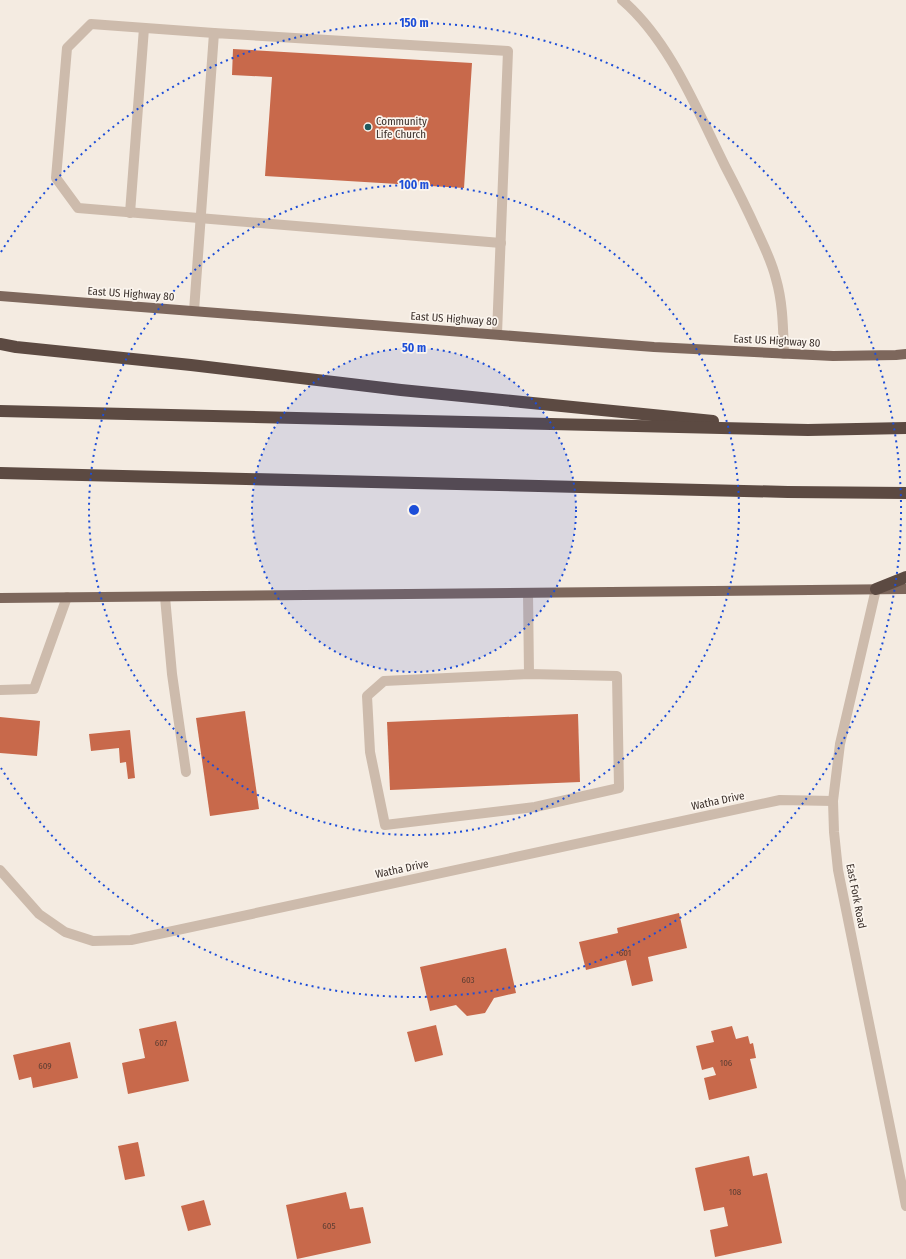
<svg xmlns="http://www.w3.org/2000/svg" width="906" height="1259" viewBox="0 0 906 1259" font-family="'Fira Sans Condensed',sans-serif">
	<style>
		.building { fill: #c8694b }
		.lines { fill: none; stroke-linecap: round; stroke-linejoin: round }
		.minor { stroke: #cdbbac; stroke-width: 10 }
		.major { stroke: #7d675c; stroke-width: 10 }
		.highway { stroke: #5c4a42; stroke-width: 12 }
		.ring { fill: none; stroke: #1d4ed8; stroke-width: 2; stroke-dasharray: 2 4 }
		.poi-dot { fill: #1f5a5e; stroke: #fbf5ee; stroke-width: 1.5 }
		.labels { text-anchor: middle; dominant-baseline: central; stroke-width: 3.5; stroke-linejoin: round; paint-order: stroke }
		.number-label { font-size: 9px; fill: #5e3e33 }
		.poi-label { font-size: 11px; fill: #3b302b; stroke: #fbf5ee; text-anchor: start }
		.street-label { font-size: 11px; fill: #3b302b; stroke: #fbf5ee }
		.centre { fill: #1d4ed8; stroke: #fbf5ee; stroke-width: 2 }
		.ring-label { font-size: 12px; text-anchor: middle; font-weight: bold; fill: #1d4ed8; stroke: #fbf5ee; stroke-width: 3.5; stroke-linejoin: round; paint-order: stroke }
	</style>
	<rect width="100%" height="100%" fill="#f4ebe1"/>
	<g class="building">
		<path d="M 233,49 L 472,63 L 464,188 L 265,176 L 272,77 L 232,75 Z"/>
		<path d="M 245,711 L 259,809 L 210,816 L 196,718 Z"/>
		<path d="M 578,714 L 580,782 L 390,790 L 387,722 Z"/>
		<path d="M 0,717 L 40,721 L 37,756 L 0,753 Z"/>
		<path d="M 130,730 L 135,778 L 128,779 L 126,762 L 120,763 L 119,748 L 91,751 L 89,734 Z"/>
		<path d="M 679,913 L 687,948 L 648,957 L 653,981 L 632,986 L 626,960 L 586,970 L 579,942 L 618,933 L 617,928 Z"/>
		<path d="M 506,948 L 516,993 L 494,998 L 485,1013 L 467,1016 L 456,1005 L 430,1011 L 420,967 Z"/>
		<path d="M 176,1021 L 189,1081 L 128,1094 L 122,1063 L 145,1058 L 139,1029 Z"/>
		<path d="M 436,1025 L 443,1055 L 415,1062 L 407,1032 Z"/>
		<path d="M 732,1026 L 736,1039 L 748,1036 L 750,1044 L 753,1043 L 756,1058 L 750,1059 L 757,1088 L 709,1100 L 704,1078 L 716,1075 L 713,1067 L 702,1070 L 696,1046 L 714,1042 L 711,1031 Z"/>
		<path d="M 70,1042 L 78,1078 L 33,1088 L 31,1077 L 19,1080 L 13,1055 Z"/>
		<path d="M 138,1142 L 145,1176 L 125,1180 L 118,1146 Z"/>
		<path d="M 749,1156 L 753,1176 L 767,1173 L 782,1243 L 715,1257 L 710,1230 L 728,1226 L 724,1207 L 704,1211 L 695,1168 Z"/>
		<path d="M 346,1192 L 350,1209 L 363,1207 L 371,1243 L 297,1259 L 286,1205 Z"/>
		<path d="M 204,1200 L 211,1225 L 188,1231 L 181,1206 Z"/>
	</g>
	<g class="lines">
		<g class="minor">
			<path d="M 622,0 C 670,41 697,110 725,166 C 736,187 747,209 757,231 C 764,246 772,262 776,279 C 783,303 783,328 784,354"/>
			<path d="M 214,33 L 91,24 L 67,48 L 56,178 L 78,208 L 501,243"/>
			<path d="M 130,213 L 144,28"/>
			<path d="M 194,311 L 214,33 L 508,51 L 497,334"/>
			<path d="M 876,589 L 840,744 L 833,801 L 834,832 L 838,870 L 906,1206"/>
			<path d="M 528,593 L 529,674"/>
			<path d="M 165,597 L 172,674 L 186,772"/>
			<path d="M 529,674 L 617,676 L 619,788 L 535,807 L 385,825 L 370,752 L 367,696 L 384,681 Z"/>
			<path d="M 0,690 L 34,689 L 67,597"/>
			<path d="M 0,870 L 39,914 L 65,932 L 93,941 L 131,940 L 780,800 L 833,801"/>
		</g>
		<g class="major">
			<path d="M 0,296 L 654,347 L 833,356 L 896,355 L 906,354"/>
			<path d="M 0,598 L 906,589"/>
		</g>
		<g class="highway">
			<path d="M 0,344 L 16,347 L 191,365 L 401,390 L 713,421"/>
			<path d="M 0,411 L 808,430 L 906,428"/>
			<path d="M 0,473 L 788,492 L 906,493"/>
			<path d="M 876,589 L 906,577"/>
		</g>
	</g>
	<circle cx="414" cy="510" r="162" fill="#1d4ed8" fill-opacity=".12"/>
	<g class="ring">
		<circle cx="414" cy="510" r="162"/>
		<circle cx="414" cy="510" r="325"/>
		<path d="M1 252A487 487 0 1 1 1 768"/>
	</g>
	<circle class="poi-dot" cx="368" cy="127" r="4"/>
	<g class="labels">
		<g class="number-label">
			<text x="625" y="953">601</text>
			<text x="468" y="980">603</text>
			<text x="161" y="1043">607</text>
			<text x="726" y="1063">106</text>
			<text x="45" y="1066">609</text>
			<text x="735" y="1192">108</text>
			<text x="329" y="1226">605</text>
		</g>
		<g class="poi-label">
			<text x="376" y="121">Community<tspan x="376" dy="13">Life Church</tspan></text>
		</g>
		<g class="street-label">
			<text transform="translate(131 294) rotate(4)">East US Highway 80</text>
			<text transform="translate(454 319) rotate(4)">East US Highway 80</text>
			<text transform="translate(777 341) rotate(3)">East US Highway 80</text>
			<text transform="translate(718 801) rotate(-12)">Watha Drive</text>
			<text transform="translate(402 869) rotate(-12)">Watha Drive</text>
			<text transform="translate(856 896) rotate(79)">East Fork Road</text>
		</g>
	</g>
	<circle cx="414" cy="510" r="6" class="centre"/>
	<g class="ring-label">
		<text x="414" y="27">150 m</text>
		<text x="414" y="189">100 m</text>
		<text x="414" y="352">50 m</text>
	</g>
</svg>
